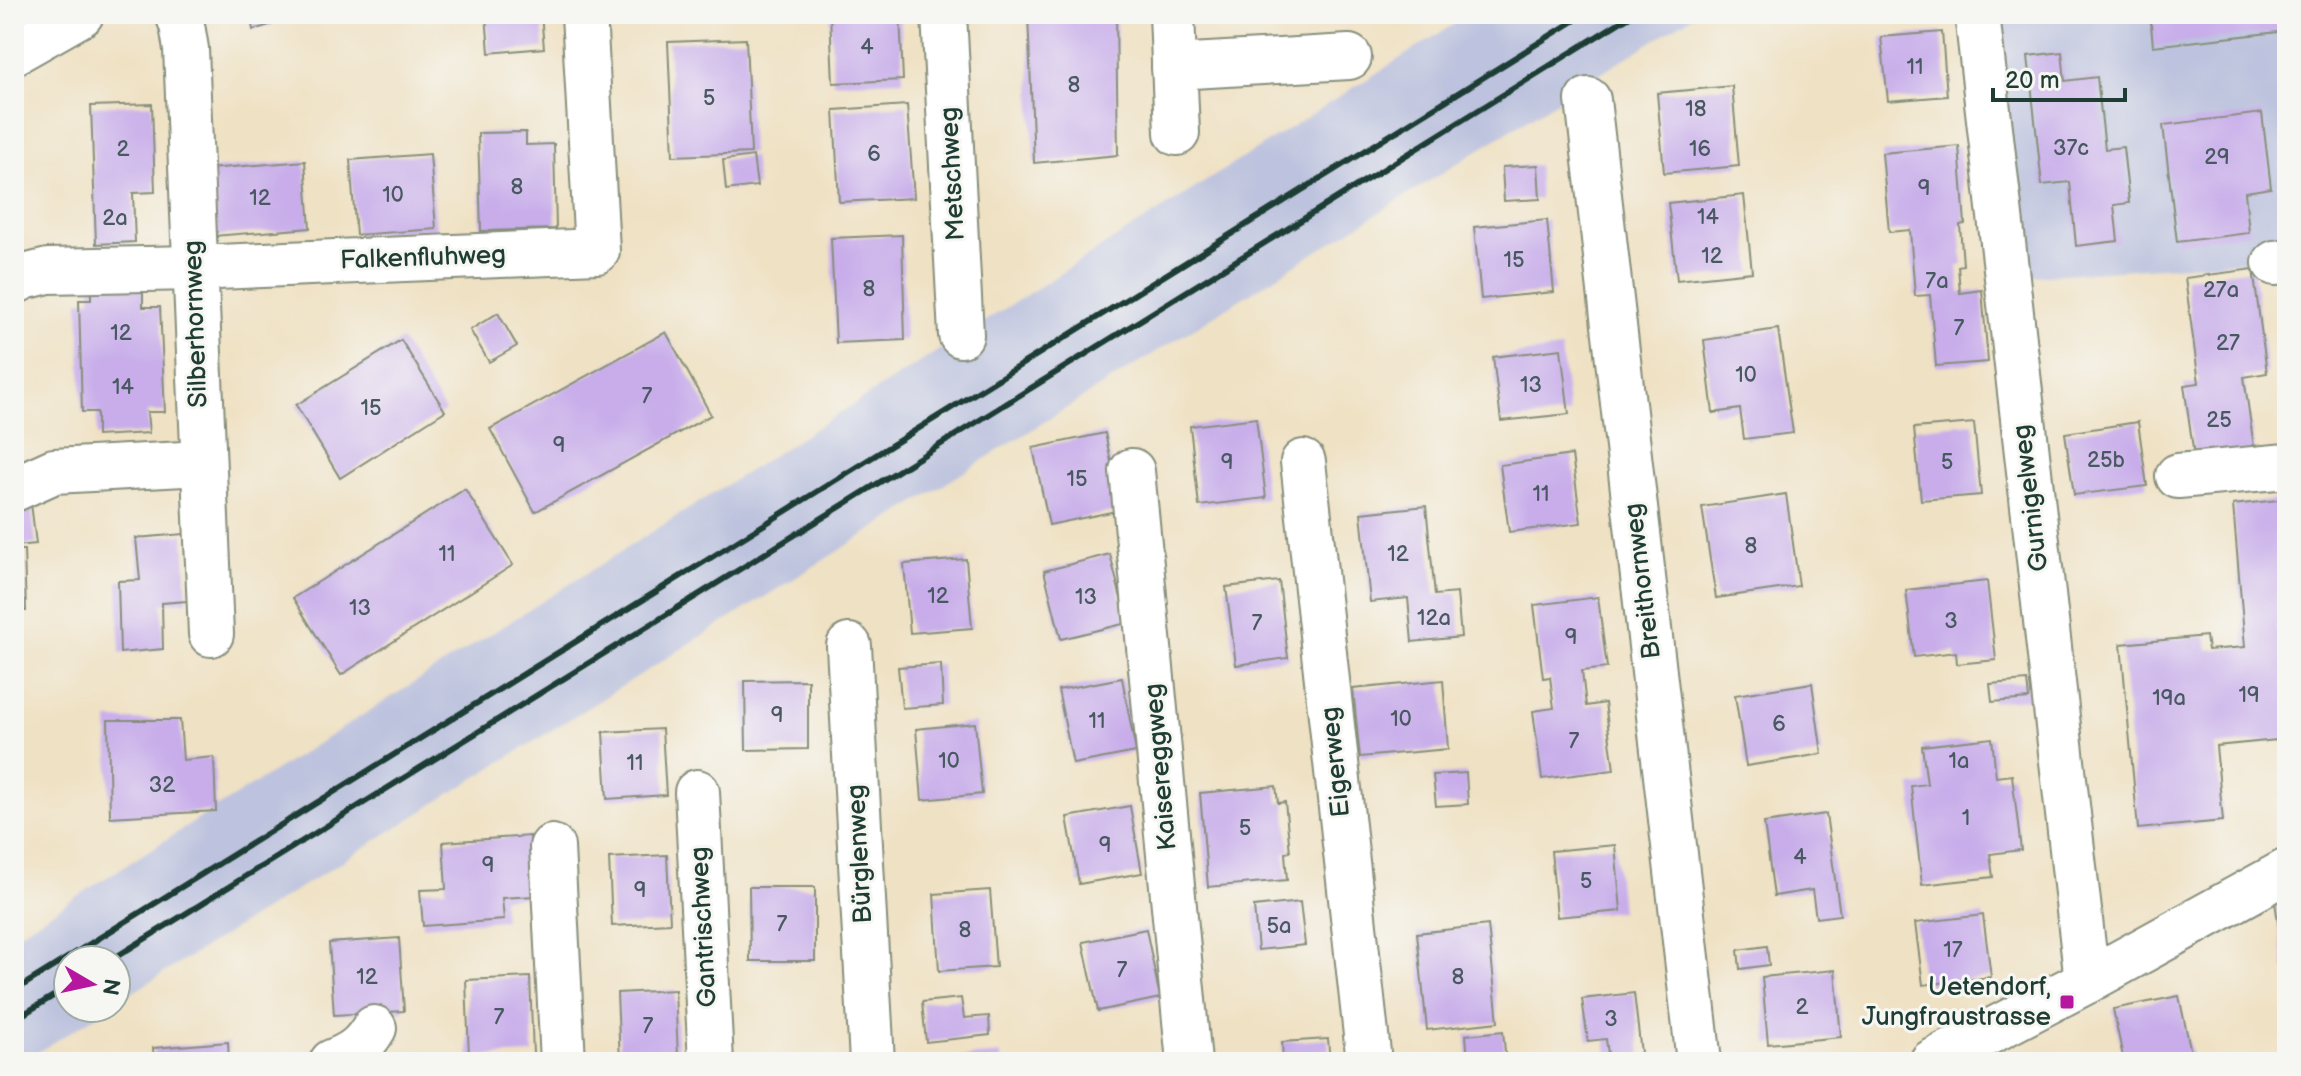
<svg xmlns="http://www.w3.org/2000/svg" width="2301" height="1076" viewBox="0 0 2301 1076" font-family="'Balsamiq Sans',sans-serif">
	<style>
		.industrial { fill: #bdc3de }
		.building { fill: #c8adea }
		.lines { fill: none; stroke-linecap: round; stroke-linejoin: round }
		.minor-casing { stroke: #878f7c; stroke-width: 48 }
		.minor { stroke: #fff; stroke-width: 44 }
		.rail { stroke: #1f3d34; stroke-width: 6 }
		.poi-dot { fill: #b5179e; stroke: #f6f6f2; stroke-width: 3 }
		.labels { text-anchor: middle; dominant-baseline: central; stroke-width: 6; stroke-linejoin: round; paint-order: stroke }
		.number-label { font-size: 22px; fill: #495962 }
		.street-label { font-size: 26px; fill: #1f3d34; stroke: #f6f6f2 }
		.poi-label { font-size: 26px; fill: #1f3d34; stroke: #f6f6f2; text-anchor: end }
	</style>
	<rect width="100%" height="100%" fill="#f6f6f2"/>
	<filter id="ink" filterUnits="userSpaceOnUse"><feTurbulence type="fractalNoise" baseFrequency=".0125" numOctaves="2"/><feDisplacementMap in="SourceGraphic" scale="16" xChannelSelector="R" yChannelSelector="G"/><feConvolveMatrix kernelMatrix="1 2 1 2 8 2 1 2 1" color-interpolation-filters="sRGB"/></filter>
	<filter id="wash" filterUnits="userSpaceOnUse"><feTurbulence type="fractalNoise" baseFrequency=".006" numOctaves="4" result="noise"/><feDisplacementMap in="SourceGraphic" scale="32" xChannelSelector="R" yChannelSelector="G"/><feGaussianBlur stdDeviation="1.8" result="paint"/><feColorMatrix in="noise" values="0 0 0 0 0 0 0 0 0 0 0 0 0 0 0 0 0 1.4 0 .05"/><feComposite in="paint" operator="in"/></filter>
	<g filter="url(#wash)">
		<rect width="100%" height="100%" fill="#efe1c3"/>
		<g class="industrial">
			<path d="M 1470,14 L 1696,14 L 116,1003 L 116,960 L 68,960 L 68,1008 L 109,1008 L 22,1062 L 14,1062 L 14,936 Z"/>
			<path d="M 1987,14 L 2287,14 L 2287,258 L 2006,278 Z"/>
		</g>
		<g id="blocks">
			<g class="building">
				<path d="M 250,14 L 303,14 L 303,15 L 253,30 Z"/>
				<path d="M 486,14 L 541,14 L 544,48 L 489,53 Z"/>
				<path d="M 830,14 L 900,14 L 903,80 L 833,83 Z"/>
				<path d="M 1028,14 L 1116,14 L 1118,155 L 1034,163 Z"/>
				<path d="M 1236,14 L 1334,14 L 1334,16 L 1237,21 Z"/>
				<path d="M 2150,14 L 2287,14 L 2287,31 L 2153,46 Z"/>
				<path d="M 1942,32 L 1947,96 L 1888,101 L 1881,37 Z"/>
				<path d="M 746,39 L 751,153 L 673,156 L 668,42 Z"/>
				<path d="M 2062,52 L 2065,81 L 2097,77 L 2105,149 L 2123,147 L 2129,203 L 2114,205 L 2118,241 L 2076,246 L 2070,182 L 2042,185 L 2028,56 Z"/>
				<path d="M 1732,86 L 1739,166 L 1664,173 L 1657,93 Z"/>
				<path d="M 152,104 L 155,192 L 133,193 L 135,242 L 96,244 L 91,106 Z"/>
				<path d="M 907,105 L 914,198 L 839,202 L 834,110 Z"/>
				<path d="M 2262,113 L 2271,188 L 2245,192 L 2249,233 L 2177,242 L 2163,125 Z"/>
				<path d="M 526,132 L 526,145 L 554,144 L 556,229 L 481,231 L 478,133 Z"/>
				<path d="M 1959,146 L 1965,224 L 1960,225 L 1963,265 L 1958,266 L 1960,293 L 1982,290 L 1988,362 L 1936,366 L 1930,295 L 1915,296 L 1910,230 L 1889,232 L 1882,153 Z"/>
				<path d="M 430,154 L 436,229 L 356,235 L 350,160 Z"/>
				<path d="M 753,156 L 757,186 L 726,190 L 723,160 Z"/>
				<path d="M 305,161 L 310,228 L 214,236 L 209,169 Z"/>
				<path d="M 1538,165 L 1540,199 L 1504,201 L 1502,167 Z"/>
				<path d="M 1744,195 L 1752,272 L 1677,280 L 1668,203 Z"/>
				<path d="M 1547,220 L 1554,292 L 1481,299 L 1474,227 Z"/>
				<path d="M 902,235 L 905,340 L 836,343 L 831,238 Z"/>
				<path d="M 2253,269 L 2267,373 L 2244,377 L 2255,454 L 2195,463 L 2184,385 L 2199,383 L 2185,278 Z"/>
				<path d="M 143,283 L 143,307 L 160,307 L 165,412 L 147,412 L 149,433 L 97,436 L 97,412 L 82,412 L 79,300 L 91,300 L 91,284 Z"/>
				<path d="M 498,313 L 517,346 L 489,362 L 470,330 Z"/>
				<path d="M 1778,329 L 1793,433 L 1744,439 L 1740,409 L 1713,413 L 1704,340 Z"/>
				<path d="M 666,332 L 711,415 L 535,512 L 490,429 Z"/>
				<path d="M 401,340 L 445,411 L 340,478 L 296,405 Z"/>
				<path d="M 1561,349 L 1569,414 L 1501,421 L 1493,357 Z"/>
				<path d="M 1256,418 L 1266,498 L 1199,506 L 1190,426 Z"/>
				<path d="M 2138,422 L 2147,486 L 2074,495 L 2065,433 Z"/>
				<path d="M 1974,423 L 1981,495 L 1921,500 L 1914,428 Z"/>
				<path d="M 1105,433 L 1121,510 L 1049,525 L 1033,448 Z"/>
				<path d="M 1572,455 L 1581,523 L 1509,532 L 1500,465 Z"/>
				<path d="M 465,489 L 513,565 L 341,675 L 293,598 Z"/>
				<path d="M 1786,494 L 1799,586 L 1716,598 L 1702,507 Z"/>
				<path d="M 2287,499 L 2287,739 L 2216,746 L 2223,821 L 2138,829 L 2121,644 L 2206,636 L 2208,650 L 2245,647 L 2233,505 Z"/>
				<path d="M 31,503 L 36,544 L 16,546 L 14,505 Z"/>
				<path d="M 1426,506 L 1435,595 L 1457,593 L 1461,637 L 1412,642 L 1408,598 L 1370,602 L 1361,513 Z"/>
				<path d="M 184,534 L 187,601 L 162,603 L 163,649 L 120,653 L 118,581 L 140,580 L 136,538 Z"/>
				<path d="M 14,550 L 24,550 L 26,611 L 20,611 L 20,638 L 14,638 Z"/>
				<path d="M 1110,554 L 1127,623 L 1061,639 L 1044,571 Z"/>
				<path d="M 966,559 L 972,628 L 910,633 L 904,564 Z"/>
				<path d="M 1279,581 L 1288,658 L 1236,665 L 1226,587 Z"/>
				<path d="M 1987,581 L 1996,660 L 1957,664 L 1956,652 L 1914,657 L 1906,590 Z"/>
				<path d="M 1598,597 L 1607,668 L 1582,671 L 1586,706 L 1605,703 L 1614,770 L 1542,779 L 1533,711 L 1554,708 L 1550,677 L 1543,678 L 1534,605 Z"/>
				<path d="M 941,664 L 943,705 L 902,708 L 898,667 Z"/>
				<path d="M 1122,678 L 1136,752 L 1073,764 L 1058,690 Z"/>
				<path d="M 808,680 L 808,749 L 746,750 L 745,681 Z"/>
				<path d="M 1443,680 L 1448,749 L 1360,757 L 1353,689 Z"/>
				<path d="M 2027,681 L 2029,699 L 1992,702 L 1990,684 Z"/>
				<path d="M 1812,683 L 1822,754 L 1746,766 L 1735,695 Z"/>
				<path d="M 108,720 L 180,720 L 183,760 L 214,757 L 216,811 L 110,817 Z"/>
				<path d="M 975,723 L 982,794 L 922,800 L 916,729 Z"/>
				<path d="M 662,729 L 666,795 L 607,799 L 603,732 Z"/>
				<path d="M 1992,738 L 1996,777 L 2012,775 L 2021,850 L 1990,854 L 1993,877 L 1922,885 L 1911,786 L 1927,784 L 1922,746 Z"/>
				<path d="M 1466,773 L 1468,804 L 1436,806 L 1433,775 Z"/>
				<path d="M 1276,786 L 1278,803 L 1285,802 L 1290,852 L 1285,853 L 1287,880 L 1208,887 L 1200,793 Z"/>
				<path d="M 1130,806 L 1142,873 L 1079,884 L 1067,817 Z"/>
				<path d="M 1826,814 L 1840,915 L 1816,918 L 1812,890 L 1774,896 L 1764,823 Z"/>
				<path d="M 530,836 L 534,896 L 502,898 L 504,920 L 423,926 L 420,890 L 446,889 L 443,842 Z"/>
				<path d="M 1615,845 L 1621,911 L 1557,917 L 1551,851 Z"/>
				<path d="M 667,855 L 670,923 L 612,926 L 609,858 Z"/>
				<path d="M 749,887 L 815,887 L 815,961 L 750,961 Z"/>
				<path d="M 990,890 L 996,967 L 939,971 L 934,894 Z"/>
				<path d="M 2287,900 L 2287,968 L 2285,969 L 2275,902 Z"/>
				<path d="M 1300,902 L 1305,945 L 1258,950 L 1254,907 Z"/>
				<path d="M 1983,915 L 1991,977 L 1923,985 L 1915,923 Z"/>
				<path d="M 1488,925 L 1498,1022 L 1427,1030 L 1417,933 Z"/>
				<path d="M 1146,929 L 1160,998 L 1098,1011 L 1083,942 Z"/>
				<path d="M 399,938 L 404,1011 L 334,1015 L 329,943 Z"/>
				<path d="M 1767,946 L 1769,965 L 1740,969 L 1738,950 Z"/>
				<path d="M 1835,970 L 1841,1037 L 1768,1044 L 1762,977 Z"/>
				<path d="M 530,977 L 533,1054 L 469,1057 L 466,980 Z"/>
				<path d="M 675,990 L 678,1058 L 620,1061 L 617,993 Z"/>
				<path d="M 1634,993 L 1642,1062 L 1609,1062 L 1606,1039 L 1588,1041 L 1582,999 Z"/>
				<path d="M 2179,996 L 2192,1057 L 2168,1062 L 2124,1062 L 2113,1009 Z"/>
				<path d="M 961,998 L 964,1018 L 989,1016 L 990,1035 L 926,1042 L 922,1002 Z"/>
				<path d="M 1503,1031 L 1506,1062 L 1468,1062 L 1466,1035 Z"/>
				<path d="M 1328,1039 L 1330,1062 L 1283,1062 L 1282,1042 Z"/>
				<path d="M 228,1042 L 229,1062 L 154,1062 L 153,1048 Z"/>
				<path d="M 1001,1054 L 1001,1062 L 945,1062 L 945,1059 Z"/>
			</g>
		</g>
	</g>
	<g filter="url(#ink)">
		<use href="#blocks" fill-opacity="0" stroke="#878f7c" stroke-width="2"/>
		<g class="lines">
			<g class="minor-casing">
				<g id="minor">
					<path d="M 178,14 L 182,25 L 186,49 L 211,634"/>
					<path d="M 944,14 L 961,335"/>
					<path d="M 1172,14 L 1177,133"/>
					<path d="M 1977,14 L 2087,981"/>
					<path d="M 14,52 L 81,14"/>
					<path d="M 1174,67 L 1349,57"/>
					<path d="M 1588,100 L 1699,1062"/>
					<path d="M 2275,263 L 2287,262"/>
					<path d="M 14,282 L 24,277 L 48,271 L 194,268 L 597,251 L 584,14"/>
					<path d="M 1303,462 L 1369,1062"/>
					<path d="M 1132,471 L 1189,1062"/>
					<path d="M 2178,476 L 2287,466"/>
					<path d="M 14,489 L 54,471 L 202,463"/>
					<path d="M 849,646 L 872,1062"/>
					<path d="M 697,792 L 711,1062"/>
					<path d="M 552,847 L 563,1062"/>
					<path d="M 332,1062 C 352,1054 363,1047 374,1028"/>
					<path d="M 1932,1062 L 2087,981 L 2287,871"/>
				</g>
			</g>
			<use href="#minor" class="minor"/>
			<g class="rail">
				<path d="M 111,960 L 1633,14"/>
				<path d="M 14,991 L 1585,14"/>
				<path d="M 14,1020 L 68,987"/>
			</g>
		</g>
	</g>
	<rect class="poi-dot" x="2059" y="994" width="16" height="16" rx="4"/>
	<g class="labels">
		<g class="number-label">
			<text x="867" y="47">4</text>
			<text x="1915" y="67">11</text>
			<text x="1074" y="85">8</text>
			<text x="709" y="98">5</text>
			<text x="1696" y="109">18</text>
			<text x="2071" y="148">37c</text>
			<text x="123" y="149">2</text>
			<text x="1700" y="149">16</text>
			<text x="874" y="154">6</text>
			<text x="2217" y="157">29</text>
			<text x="517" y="187">8</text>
			<text x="1924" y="188">9</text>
			<text x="393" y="195">10</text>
			<text x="260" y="198">12</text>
			<text x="1708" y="217">14</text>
			<text x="115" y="218">2a</text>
			<text x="1712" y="256">12</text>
			<text x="1514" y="260">15</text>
			<text x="1937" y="281">7a</text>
			<text x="869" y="289">8</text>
			<text x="2221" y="290">27a</text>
			<text x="1959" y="328">7</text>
			<text x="121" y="333">12</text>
			<text x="2228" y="343">27</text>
			<text x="1746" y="375">10</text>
			<text x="1531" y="385">13</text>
			<text x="123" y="387">14</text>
			<text x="647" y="396">7</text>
			<text x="371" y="408">15</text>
			<text x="2219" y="420">25</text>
			<text x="559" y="445">9</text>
			<text x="2106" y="460">25b</text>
			<text x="1227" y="462">9</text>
			<text x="1947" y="462">5</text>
			<text x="1077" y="479">15</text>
			<text x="1541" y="494">11</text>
			<text x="1751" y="546">8</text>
			<text x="447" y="554">11</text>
			<text x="1398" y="554">12</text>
			<text x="938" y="596">12</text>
			<text x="1086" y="597">13</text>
			<text x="360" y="608">13</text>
			<text x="1434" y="618">12a</text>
			<text x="1951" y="621">3</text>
			<text x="1257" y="623">7</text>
			<text x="1571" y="637">9</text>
			<text x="2249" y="695">19</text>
			<text x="2169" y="698">19a</text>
			<text x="777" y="715">9</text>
			<text x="1401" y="719">10</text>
			<text x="1097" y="721">11</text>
			<text x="1779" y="724">6</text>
			<text x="1574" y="741">7</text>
			<text x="949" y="761">10</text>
			<text x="1959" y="761">1a</text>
			<text x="635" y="763">11</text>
			<text x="162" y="785">32</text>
			<text x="1966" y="818">1</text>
			<text x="1245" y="828">5</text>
			<text x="1105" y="845">9</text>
			<text x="1800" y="857">4</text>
			<text x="488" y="865">9</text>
			<text x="1586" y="881">5</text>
			<text x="640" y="890">9</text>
			<text x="782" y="924">7</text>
			<text x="1279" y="926">5a</text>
			<text x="965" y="930">8</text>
			<text x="1953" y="950">17</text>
			<text x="1122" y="970">7</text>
			<text x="367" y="977">12</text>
			<text x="1458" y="977">8</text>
			<text x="1802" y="1007">2</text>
			<text x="499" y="1017">7</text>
			<text x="1611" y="1019">3</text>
			<text x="648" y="1026">7</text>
		</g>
		<g class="street-label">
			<text transform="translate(953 174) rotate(-93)">Metschweg</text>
			<text transform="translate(423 258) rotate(-2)">Falkenfluhweg</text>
			<text transform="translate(196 324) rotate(-92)">Silberhornweg</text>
			<text transform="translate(2031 498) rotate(-97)">Gurnigelweg</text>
			<text transform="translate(1643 581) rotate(-97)">Breithornweg</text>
			<text transform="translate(1336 762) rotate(-96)">Eigerweg</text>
			<text transform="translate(1161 767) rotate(-95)">Kaisereggweg</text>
			<text transform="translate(860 854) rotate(-93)">Bürglenweg</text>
			<text transform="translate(704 927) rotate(-93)">Gantrischweg</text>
		</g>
		<g class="poi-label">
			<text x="2051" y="987">Uetendorf,<tspan x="2051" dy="30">Jungfraustrasse</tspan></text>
		</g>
	</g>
	<rect width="2301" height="1076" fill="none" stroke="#f6f6f2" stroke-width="48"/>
	<g transform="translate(92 984) rotate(99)"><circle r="38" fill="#f6f6f2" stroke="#a0aca6" stroke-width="2"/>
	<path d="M0-6L14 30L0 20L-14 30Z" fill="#b5179e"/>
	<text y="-12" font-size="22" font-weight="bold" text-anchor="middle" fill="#1f3d34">N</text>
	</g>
	<path d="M1993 88v12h132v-12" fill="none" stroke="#1f3d34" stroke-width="4"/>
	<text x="2005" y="88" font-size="24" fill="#1f3d34" stroke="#f6f6f2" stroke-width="6" paint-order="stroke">20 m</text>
</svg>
